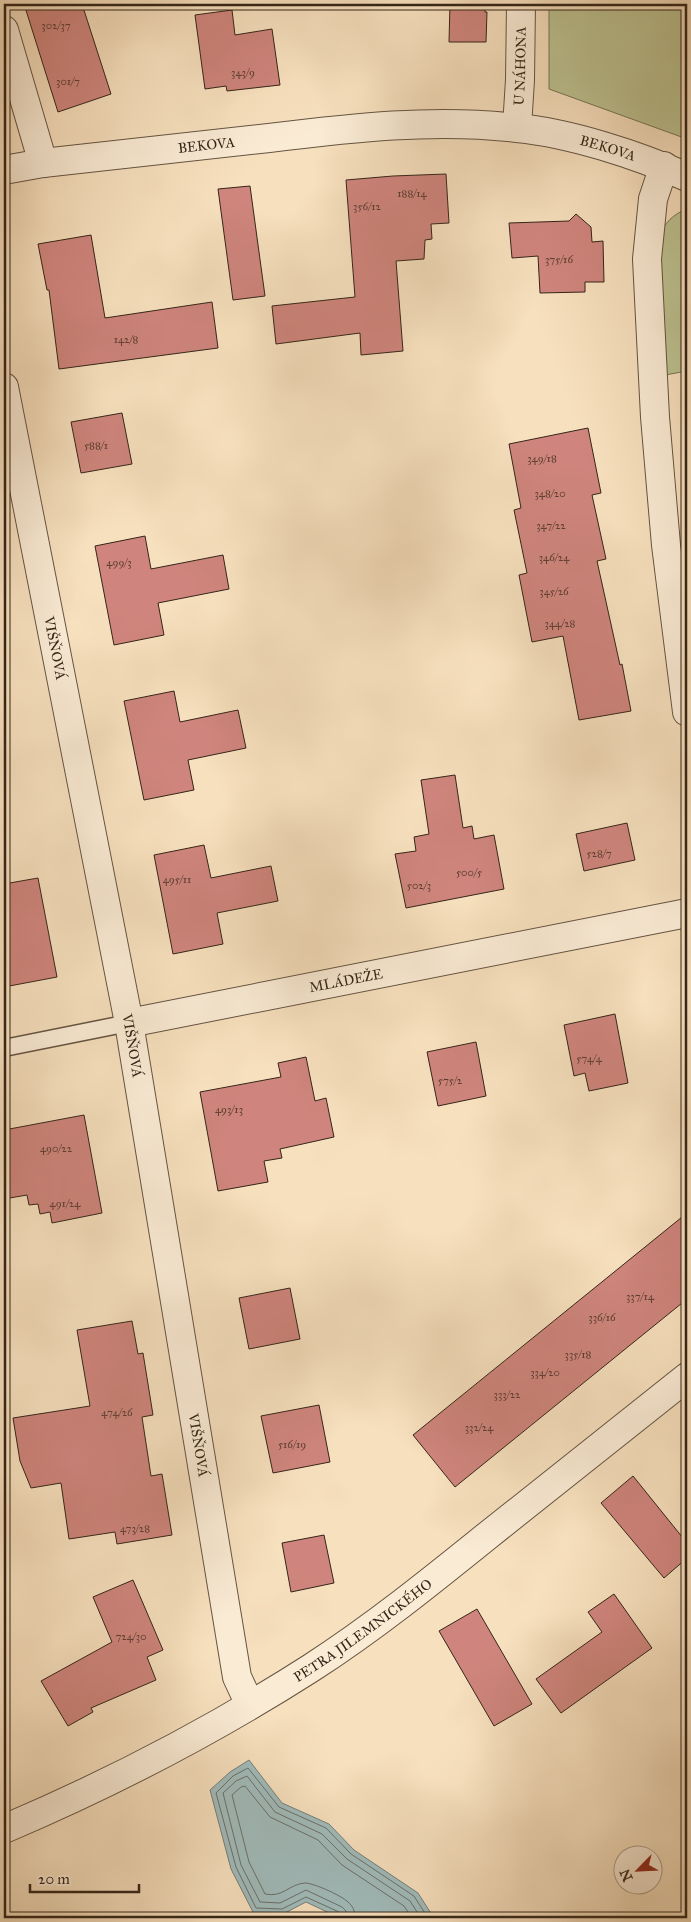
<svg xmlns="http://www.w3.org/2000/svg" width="691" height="1922" viewBox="0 0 691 1922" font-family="'IM FELL Great Primer',serif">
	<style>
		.green { fill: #bdc291; stroke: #787454 }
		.water { fill: #a1bbbb; stroke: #757f7a }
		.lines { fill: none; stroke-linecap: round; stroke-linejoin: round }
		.shore { stroke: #6a706a; stroke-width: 1 }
		.building { fill: #cf857d; stroke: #342518 }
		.service-casing { stroke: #655442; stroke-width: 19 }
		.minor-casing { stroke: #655442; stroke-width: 30 }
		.tertiary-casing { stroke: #655442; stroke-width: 30 }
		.service { stroke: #faebd5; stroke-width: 16 }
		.minor { stroke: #faebd5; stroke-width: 28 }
		.tertiary { stroke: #faebd5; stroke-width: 28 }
		.labels { text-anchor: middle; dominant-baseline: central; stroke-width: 4.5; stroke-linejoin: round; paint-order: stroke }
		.number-label { font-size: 11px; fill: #5b3d31 }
		.street-label { font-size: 14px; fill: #342518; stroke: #faebd5 }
	</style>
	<rect width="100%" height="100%" fill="#f7e0be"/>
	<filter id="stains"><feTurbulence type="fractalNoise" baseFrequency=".004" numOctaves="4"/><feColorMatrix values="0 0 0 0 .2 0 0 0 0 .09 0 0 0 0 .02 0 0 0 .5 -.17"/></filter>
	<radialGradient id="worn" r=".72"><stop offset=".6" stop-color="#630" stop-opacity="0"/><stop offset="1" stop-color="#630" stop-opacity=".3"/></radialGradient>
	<g class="green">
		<path d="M 549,4 L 687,4 L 687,139 L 549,89 Z"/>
		<path d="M 684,210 L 687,210 L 687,371 L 665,375 L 659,244 C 662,226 668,218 684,210 Z"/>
	</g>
	<path class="water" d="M 249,1760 L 282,1803 L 329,1824 L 354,1850 L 418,1893 L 434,1918 L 340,1918 L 306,1902 L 283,1914 L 254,1914 L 231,1869 L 210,1790 L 230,1772 Z"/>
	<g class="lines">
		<g class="shore">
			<path d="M 341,1918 L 339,1912 L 306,1897 L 282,1909 L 256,1908 L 236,1867 L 216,1793 L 233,1776 L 248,1768 L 279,1807 L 326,1828 L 351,1854 L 414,1896 L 428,1918"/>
			<path d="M 348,1918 L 346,1911 L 342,1907 L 306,1890 L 280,1903 L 260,1902 L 241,1865 L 223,1793 L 236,1781 L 247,1776 L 275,1812 L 322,1834 L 347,1859 L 410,1901 L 421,1918"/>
			<path d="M 355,1918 C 355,1913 354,1908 350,1904 C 345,1897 314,1883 305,1883 C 289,1884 283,1898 265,1894 L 249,1862 L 232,1795 L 241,1787 L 245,1786 L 270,1817 L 318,1840 L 342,1865 L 404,1906 L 412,1918"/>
		</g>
	</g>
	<g class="building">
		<path d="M 24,4 L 82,4 L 111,94 L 58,112 Z"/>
		<path d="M 450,4 L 484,4 L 485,12 L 487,12 L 486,42 L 449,42 Z"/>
		<path d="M 232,10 L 235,35 L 272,29 L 280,85 L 227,91 L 226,86 L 205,89 L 195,15 Z"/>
		<path d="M 446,174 L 449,223 L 431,224 L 432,239 L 425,240 L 424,259 L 396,261 L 403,351 L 361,355 L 360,333 L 276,344 L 272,306 L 355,297 L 346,180 L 393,176 Z"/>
		<path d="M 250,186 L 265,296 L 233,300 L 218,189 Z"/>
		<path d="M 576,214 L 591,227 L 592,242 L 603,241 L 604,282 L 585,282 L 585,292 L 540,293 L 538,256 L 512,258 L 509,223 L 569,221 Z"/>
		<path d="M 91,235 L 105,318 L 212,302 L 218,348 L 59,369 L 49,290 L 47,290 L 38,244 Z"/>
		<path d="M 122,413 L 132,464 L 81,473 L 71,422 Z"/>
		<path d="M 588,428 L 601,493 L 592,495 L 606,559 L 597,561 L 620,665 L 622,664 L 631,711 L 579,720 L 563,636 L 532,642 L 519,575 L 527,573 L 514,510 L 521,508 L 509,444 Z"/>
		<path d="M 145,536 L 151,569 L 223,555 L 229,589 L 158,603 L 164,635 L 114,645 L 95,546 Z"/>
		<path d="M 174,691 L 180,722 L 238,710 L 246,748 L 188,760 L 194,790 L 144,800 L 124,701 Z"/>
		<path d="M 455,775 L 463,828 L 472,826 L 474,839 L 494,835 L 504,889 L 406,908 L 395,854 L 416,851 L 414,837 L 429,834 L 421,780 Z"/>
		<path d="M 627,823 L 635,860 L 584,871 L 576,834 Z"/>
		<path d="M 204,845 L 211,878 L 271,866 L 278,901 L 217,913 L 223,944 L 173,954 L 154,855 Z"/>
		<path d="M 38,878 L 57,977 L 4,987 L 4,884 Z"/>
		<path d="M 615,1014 L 628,1083 L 589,1091 L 585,1073 L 574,1076 L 564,1025 Z"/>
		<path d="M 476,1042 L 486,1096 L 438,1106 L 427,1052 Z"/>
		<path d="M 306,1057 L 315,1101 L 326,1098 L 334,1137 L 280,1149 L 282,1158 L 264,1161 L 268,1182 L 218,1191 L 200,1092 L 281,1077 L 278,1063 Z"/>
		<path d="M 84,1115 L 102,1213 L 52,1223 L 50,1212 L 40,1214 L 38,1204 L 29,1205 L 27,1195 L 4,1199 L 4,1130 Z"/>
		<path d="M 687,1213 L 687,1299 L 455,1487 L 413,1435 Z"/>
		<path d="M 290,1288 L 300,1339 L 249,1349 L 239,1298 Z"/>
		<path d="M 132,1321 L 138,1354 L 143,1353 L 153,1415 L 142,1417 L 151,1476 L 162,1474 L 172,1535 L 117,1544 L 115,1532 L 69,1539 L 61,1483 L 31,1488 L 20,1461 L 13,1418 L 90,1406 L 77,1330 Z"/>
		<path d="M 319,1405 L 330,1462 L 273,1473 L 261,1416 Z"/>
		<path d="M 633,1476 L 687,1543 L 687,1558 L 664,1578 L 601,1503 Z"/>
		<path d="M 324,1535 L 334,1583 L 291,1592 L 282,1543 Z"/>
		<path d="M 133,1580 L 163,1650 L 147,1657 L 156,1680 L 91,1708 L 93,1712 L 68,1726 L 41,1681 L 112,1642 L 93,1597 Z"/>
		<path d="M 614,1594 L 652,1648 L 561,1713 L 536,1679 L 602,1632 L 588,1612 Z"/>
		<path d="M 477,1609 L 532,1704 L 494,1726 L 439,1631 Z"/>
	</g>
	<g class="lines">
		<g class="service-casing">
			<path id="service" d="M 4,1048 L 129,1023"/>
		</g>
		<g class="minor-casing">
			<g id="minor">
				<path d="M 4,30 L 43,163"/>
				<path id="s1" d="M 517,127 L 520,80 L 521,4"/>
				<path d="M 664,166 L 653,199 L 647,259 L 655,417 L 666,545 L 687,712"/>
				<path id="s2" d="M 4,170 L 43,163 C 119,155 194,146 269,138 C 351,128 434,118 517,128 C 570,133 638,155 687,177"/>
				<path id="s3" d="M 4,387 L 129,1023 L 237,1677 L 250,1705"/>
				<path id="s4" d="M 129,1023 L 687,913"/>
			</g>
		</g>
		<g class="tertiary-casing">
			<g id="tertiary">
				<path id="s5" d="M 4,1829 C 110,1784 214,1730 311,1668 C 373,1628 430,1582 487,1536 C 553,1483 620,1430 687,1377"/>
			</g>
		</g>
		<use href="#service" class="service"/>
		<use href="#minor" class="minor"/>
		<use href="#tertiary" class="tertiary"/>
	</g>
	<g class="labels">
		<g class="number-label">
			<text x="56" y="25">302/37</text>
			<text x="243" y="72">343/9</text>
			<text x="68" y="81">301/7</text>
			<text x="412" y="193">188/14</text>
			<text x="367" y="206">356/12</text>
			<text x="559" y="259">375/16</text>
			<text x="126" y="339">142/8</text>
			<text x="96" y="445">588/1</text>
			<text x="542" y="458">349/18</text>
			<text x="550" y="493">348/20</text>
			<text x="551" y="525">347/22</text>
			<text x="554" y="557">346/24</text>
			<text x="119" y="562">499/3</text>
			<text x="554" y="591">345/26</text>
			<text x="560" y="623">344/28</text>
			<text x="599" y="853">528/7</text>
			<text x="469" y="872">500/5</text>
			<text x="177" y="879">495/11</text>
			<text x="419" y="885">502/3</text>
			<text x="589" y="1058">574/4</text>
			<text x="450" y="1080">575/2</text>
			<text x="229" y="1109">493/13</text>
			<text x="56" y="1148">490/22</text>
			<text x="65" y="1203">491/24</text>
			<text x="640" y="1296">337/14</text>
			<text x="602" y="1317">336/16</text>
			<text x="578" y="1354">335/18</text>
			<text x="545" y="1372">334/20</text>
			<text x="507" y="1394">333/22</text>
			<text x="117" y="1412">474/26</text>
			<text x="479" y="1427">332/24</text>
			<text x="292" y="1444">516/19</text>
			<text x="135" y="1528">473/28</text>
			<text x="131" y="1636">724/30</text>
		</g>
		<g class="street-label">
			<text stroke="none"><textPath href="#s1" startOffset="61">U NÁHONA</textPath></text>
			<text stroke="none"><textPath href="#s2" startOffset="204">BEKOVA</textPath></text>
			<text stroke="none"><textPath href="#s2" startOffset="609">BEKOVA</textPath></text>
			<text stroke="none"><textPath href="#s3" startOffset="266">VIŠŇOVÁ</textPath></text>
			<text stroke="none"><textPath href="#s4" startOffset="221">MLÁDEŽE</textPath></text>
			<text stroke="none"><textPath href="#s3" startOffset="671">VIŠŇOVÁ</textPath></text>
			<text stroke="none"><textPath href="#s3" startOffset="1076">VIŠŇOVÁ</textPath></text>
			<text stroke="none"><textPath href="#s5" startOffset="411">PETRA JILEMNICKÉHO</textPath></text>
		</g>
	</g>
	<rect width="691" height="1922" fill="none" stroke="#f7e0be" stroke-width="20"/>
	<rect x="5" y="5" width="681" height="1912" fill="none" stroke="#342518" stroke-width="2.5"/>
	<rect x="10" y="10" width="671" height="1902" fill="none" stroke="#342518"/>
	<g transform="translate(638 1870) rotate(246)"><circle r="24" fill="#faebd5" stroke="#ab9c89"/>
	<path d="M0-4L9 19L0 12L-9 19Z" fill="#8f2418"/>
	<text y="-8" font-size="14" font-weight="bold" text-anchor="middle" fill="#342518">N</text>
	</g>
	<path d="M30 1884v8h109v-8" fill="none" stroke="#342518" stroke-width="2.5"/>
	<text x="38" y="1884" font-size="15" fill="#342518" stroke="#faebd5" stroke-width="4" paint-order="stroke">20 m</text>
	<rect width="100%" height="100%" filter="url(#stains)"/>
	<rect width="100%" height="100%" fill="url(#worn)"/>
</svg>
